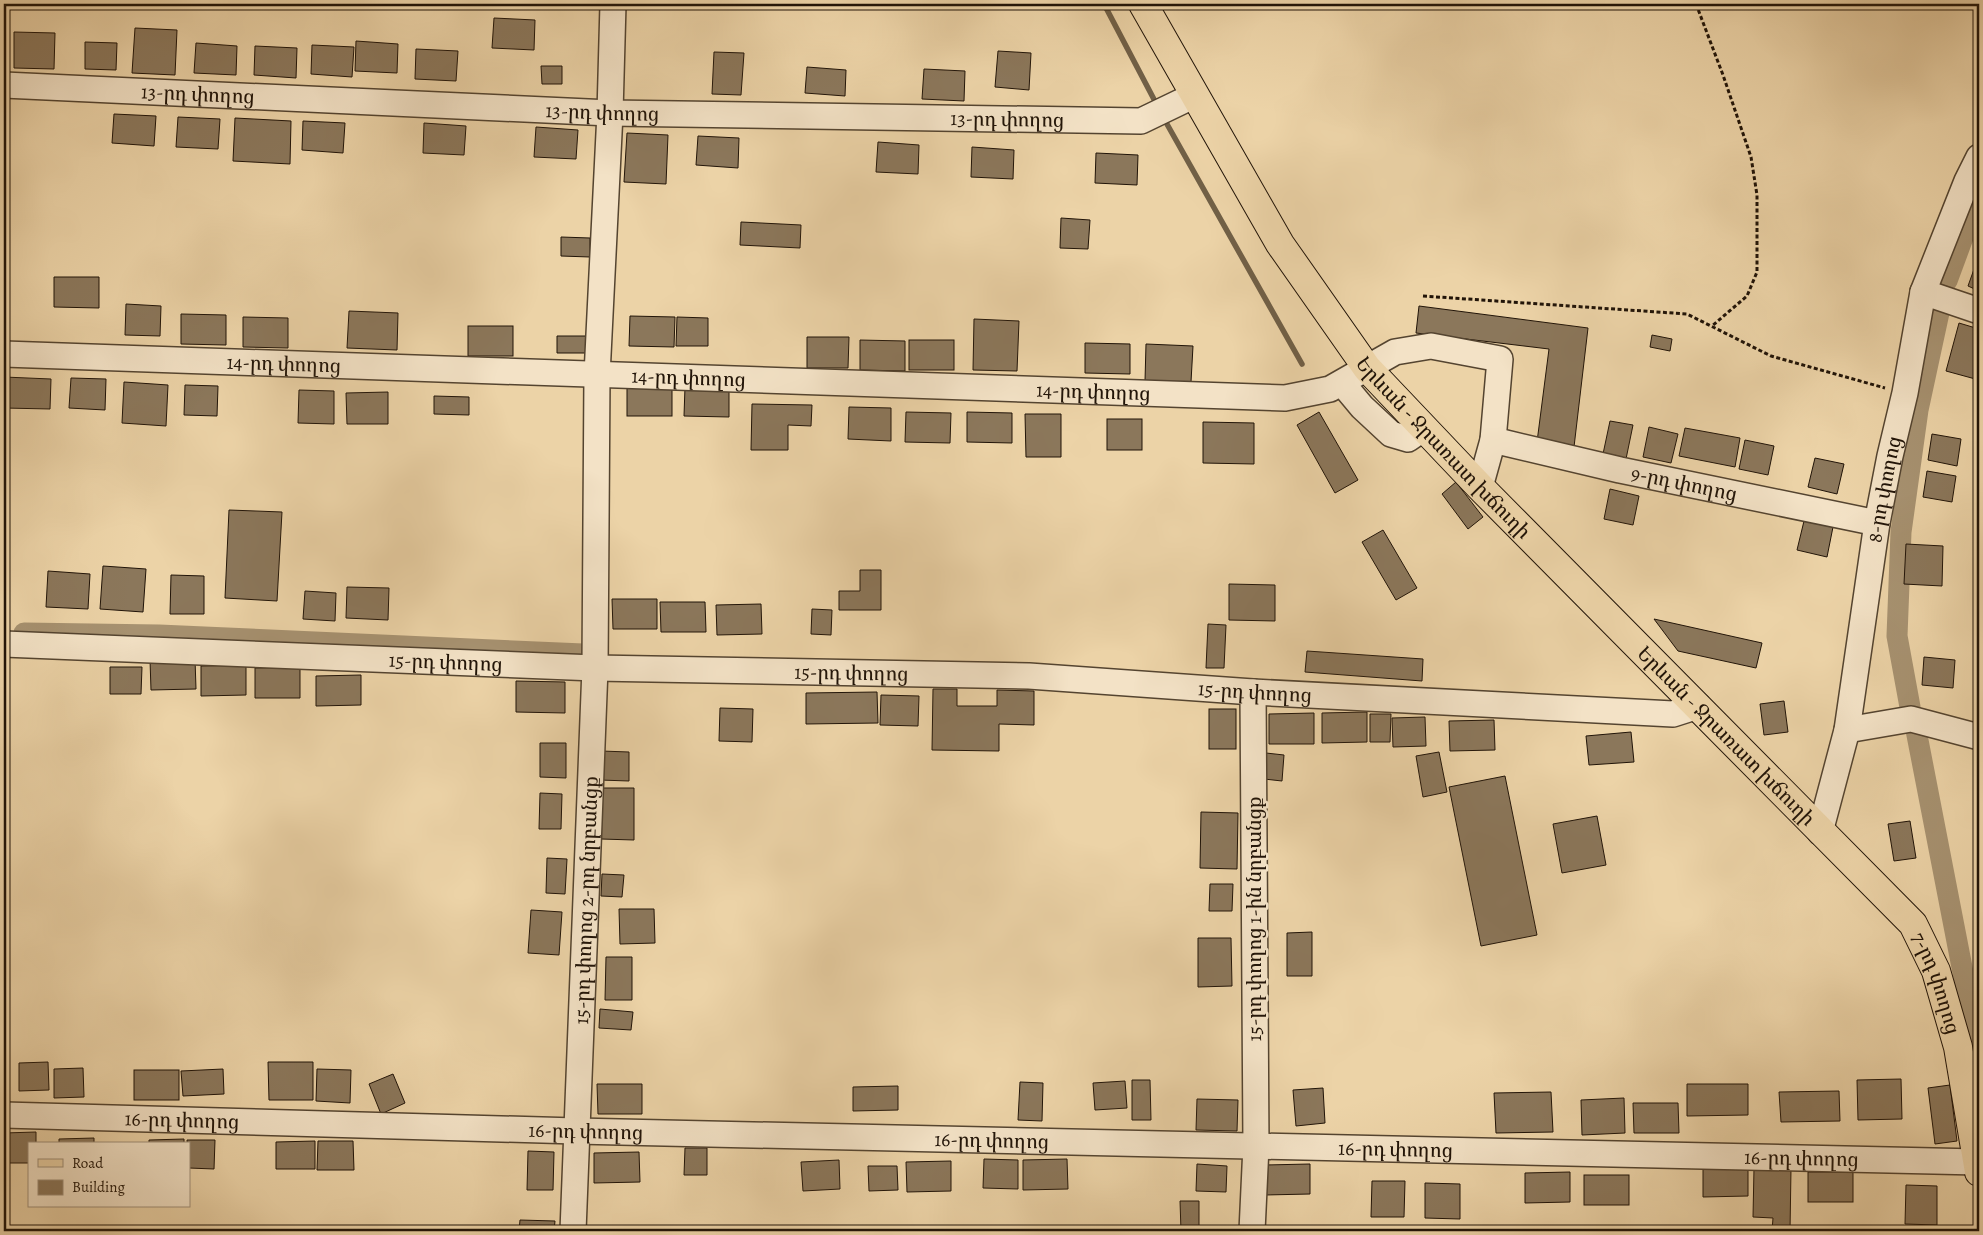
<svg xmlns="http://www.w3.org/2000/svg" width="1983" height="1235" viewBox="0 0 1983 1235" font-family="Alegreya,'Noto Serif Armenian',serif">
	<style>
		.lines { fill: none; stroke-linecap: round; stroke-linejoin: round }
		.stream { stroke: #716047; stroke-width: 5.5 }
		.canal { stroke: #a79271; stroke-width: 21 }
		.building { fill: #8b775b; stroke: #211408 }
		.minor-casing { stroke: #544430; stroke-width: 28 }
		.major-casing { stroke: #211408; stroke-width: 30 }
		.path { stroke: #211408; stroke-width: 3; stroke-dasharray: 4 2.5; stroke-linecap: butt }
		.minor { stroke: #f3e2c6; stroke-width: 25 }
		.major { stroke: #ecd3a7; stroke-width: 28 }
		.labels { text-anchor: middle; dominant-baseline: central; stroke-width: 5; stroke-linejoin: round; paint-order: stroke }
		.street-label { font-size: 20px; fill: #211408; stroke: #f3e2c6 }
	</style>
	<rect width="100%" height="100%" fill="#ecd3a7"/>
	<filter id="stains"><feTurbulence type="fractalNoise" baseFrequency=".004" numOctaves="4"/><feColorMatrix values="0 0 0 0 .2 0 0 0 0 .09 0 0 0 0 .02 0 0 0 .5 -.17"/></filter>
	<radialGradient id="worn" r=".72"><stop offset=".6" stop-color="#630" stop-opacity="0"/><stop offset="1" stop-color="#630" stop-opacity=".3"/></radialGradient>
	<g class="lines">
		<g class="stream">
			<path d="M 1104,4 L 1158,107"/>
			<path d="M 1163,117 L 1302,364"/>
		</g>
		<g class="canal">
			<path d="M 1947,281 L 1979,194"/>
			<path d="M 24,633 L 159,635 L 583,654"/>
			<path d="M 1910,707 L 1897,636 L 1901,532 L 1918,410 L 1940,308"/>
			<path d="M 1916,730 L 1979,1055"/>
		</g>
	</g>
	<g class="building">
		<path d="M 494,18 L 535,20 L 534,50 L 492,48 Z"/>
		<path d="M 135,28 L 177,30 L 175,75 L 132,73 Z"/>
		<path d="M 14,32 L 55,33 L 54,69 L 14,68 Z"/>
		<path d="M 356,41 L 398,44 L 397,73 L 355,71 Z"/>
		<path d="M 85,42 L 117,43 L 116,70 L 85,69 Z"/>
		<path d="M 196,43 L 237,46 L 236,75 L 194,73 Z"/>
		<path d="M 312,45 L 354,47 L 352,77 L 311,74 Z"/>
		<path d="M 255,46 L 297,48 L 296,78 L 254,75 Z"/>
		<path d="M 416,49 L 458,51 L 456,81 L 415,79 Z"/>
		<path d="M 998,51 L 1031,53 L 1029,90 L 995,87 Z"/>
		<path d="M 714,52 L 744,53 L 741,95 L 712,94 Z"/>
		<path d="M 541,66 L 562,66 L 562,84 L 542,84 Z"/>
		<path d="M 807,67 L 846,70 L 845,96 L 805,93 Z"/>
		<path d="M 924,69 L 965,71 L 964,101 L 922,99 Z"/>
		<path d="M 114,114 L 156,116 L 154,146 L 112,143 Z"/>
		<path d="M 178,117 L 220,119 L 218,149 L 176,147 Z"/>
		<path d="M 235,118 L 291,121 L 290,164 L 233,161 Z"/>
		<path d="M 303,121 L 345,123 L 343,153 L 302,150 Z"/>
		<path d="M 424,123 L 466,126 L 464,155 L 423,153 Z"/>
		<path d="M 536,127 L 578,130 L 576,159 L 534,157 Z"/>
		<path d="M 627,133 L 668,135 L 666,184 L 624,182 Z"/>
		<path d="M 698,136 L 739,138 L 738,168 L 696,165 Z"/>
		<path d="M 878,142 L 919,145 L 918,174 L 876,172 Z"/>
		<path d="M 972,147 L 1014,150 L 1013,179 L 971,177 Z"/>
		<path d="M 1096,153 L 1138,155 L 1137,185 L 1095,183 Z"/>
		<path d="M 1061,218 L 1090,220 L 1088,249 L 1060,248 Z"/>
		<path d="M 741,222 L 801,225 L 800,248 L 740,245 Z"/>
		<path d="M 561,237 L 590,238 L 590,257 L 561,256 Z"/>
		<path d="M 1978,258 L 1979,258 L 1979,291 L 1968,286 Z"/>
		<path d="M 54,277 L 99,277 L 99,308 L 54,307 Z"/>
		<path d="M 126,304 L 161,306 L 160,336 L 125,335 Z"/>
		<path d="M 1419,306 L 1588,328 L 1574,447 L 1537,442 L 1549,349 L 1416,333 Z"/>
		<path d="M 349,311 L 398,313 L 397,350 L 347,348 Z"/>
		<path d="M 181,314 L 226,315 L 226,345 L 181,344 Z"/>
		<path d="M 630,316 L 675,317 L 674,347 L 629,346 Z"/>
		<path d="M 243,317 L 288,318 L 288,348 L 243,347 Z"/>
		<path d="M 677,317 L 708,318 L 708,346 L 676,346 Z"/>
		<path d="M 974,319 L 1019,321 L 1017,371 L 973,370 Z"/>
		<path d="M 1959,323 L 1979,329 L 1979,380 L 1946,371 Z"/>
		<rect x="468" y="326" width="45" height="30"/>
		<path d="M 1652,335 L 1672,339 L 1670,351 L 1650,347 Z"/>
		<path d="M 557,336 L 586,336 L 587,353 L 557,353 Z"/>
		<path d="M 807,337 L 849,337 L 848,368 L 807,368 Z"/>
		<path d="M 860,340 L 905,341 L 905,371 L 860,370 Z"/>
		<rect x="909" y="340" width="45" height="30"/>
		<path d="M 1085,343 L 1130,344 L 1130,374 L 1085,373 Z"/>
		<path d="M 1146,344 L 1193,346 L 1191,382 L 1145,381 Z"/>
		<path d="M 4,377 L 51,379 L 50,409 L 4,408 Z"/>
		<path d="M 71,378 L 106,379 L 105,410 L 69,408 Z"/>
		<path d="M 124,382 L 168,385 L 166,426 L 122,423 Z"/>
		<path d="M 185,385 L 218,386 L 217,416 L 184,415 Z"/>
		<rect x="627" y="386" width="45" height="30"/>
		<path d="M 685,387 L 729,387 L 729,417 L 684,416 Z"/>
		<path d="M 299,390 L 334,391 L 334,424 L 298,423 Z"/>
		<path d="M 388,392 L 388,424 L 347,424 L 346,393 Z"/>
		<path d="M 434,396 L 469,397 L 469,415 L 434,414 Z"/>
		<path d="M 752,404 L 812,405 L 811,426 L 788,425 L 788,450 L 751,450 Z"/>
		<path d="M 849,407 L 891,408 L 891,441 L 848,439 Z"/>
		<path d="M 906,412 L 951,413 L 950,443 L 905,442 Z"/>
		<path d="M 967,412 L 1012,413 L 1012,443 L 967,442 Z"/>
		<path d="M 1319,412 L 1358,480 L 1335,493 L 1297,425 Z"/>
		<path d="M 1025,414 L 1061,414 L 1061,457 L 1026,457 Z"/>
		<rect x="1107" y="419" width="35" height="31"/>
		<path d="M 1610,421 L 1633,425 L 1626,459 L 1603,454 Z"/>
		<path d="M 1203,422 L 1254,423 L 1254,464 L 1203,463 Z"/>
		<path d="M 1649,427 L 1678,434 L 1671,463 L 1643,457 Z"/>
		<path d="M 1685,428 L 1740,438 L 1735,467 L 1679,456 Z"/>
		<path d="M 1932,434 L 1961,439 L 1957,466 L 1928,460 Z"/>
		<path d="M 1745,440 L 1774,446 L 1768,475 L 1739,469 Z"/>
		<path d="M 1815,458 L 1844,464 L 1837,494 L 1808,487 Z"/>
		<path d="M 1927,471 L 1956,476 L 1952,502 L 1923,497 Z"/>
		<path d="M 1456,482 L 1483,517 L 1468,529 L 1442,494 Z"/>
		<path d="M 1610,489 L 1639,496 L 1633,525 L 1604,519 Z"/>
		<path d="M 229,510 L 282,512 L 277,601 L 225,598 Z"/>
		<path d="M 1804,521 L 1833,527 L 1827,557 L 1797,550 Z"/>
		<path d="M 1383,530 L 1417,588 L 1396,600 L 1362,542 Z"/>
		<path d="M 1906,544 L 1943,546 L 1942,586 L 1904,584 Z"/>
		<path d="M 103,566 L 146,569 L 143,612 L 100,609 Z"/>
		<path d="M 860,570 L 881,570 L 881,610 L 839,610 L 839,591 L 860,591 Z"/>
		<path d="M 48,571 L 90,574 L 88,609 L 46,607 Z"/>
		<path d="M 171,575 L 204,576 L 204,614 L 170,614 Z"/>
		<path d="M 1229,584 L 1275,585 L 1275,621 L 1229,620 Z"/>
		<path d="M 347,587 L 389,588 L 388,620 L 346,618 Z"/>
		<path d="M 305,591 L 336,593 L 335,621 L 303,619 Z"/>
		<path d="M 612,599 L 657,599 L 657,629 L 613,629 Z"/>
		<path d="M 660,602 L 705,602 L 706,632 L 661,632 Z"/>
		<path d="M 761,604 L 762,634 L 717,635 L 716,605 Z"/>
		<path d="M 812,609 L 832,610 L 831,635 L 811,634 Z"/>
		<path d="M 1654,619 L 1762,643 L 1756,668 L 1678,651 Z"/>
		<path d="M 1208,624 L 1226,625 L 1224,668 L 1206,668 Z"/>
		<path d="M 1307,651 L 1423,659 L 1422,681 L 1305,672 Z"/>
		<path d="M 1924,657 L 1955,660 L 1953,688 L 1922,685 Z"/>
		<path d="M 195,659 L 196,689 L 151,690 L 150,660 Z"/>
		<path d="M 246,665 L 246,695 L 201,696 L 201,666 Z"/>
		<path d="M 110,667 L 142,667 L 141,694 L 110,694 Z"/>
		<path d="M 300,667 L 300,698 L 255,698 L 255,668 Z"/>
		<path d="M 361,675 L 361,705 L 316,706 L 316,676 Z"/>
		<path d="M 516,681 L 565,682 L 565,713 L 516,712 Z"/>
		<path d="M 933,689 L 957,689 L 957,706 L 997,706 L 997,690 L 1034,691 L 1034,725 L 999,724 L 999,751 L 932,750 Z"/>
		<path d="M 877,692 L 878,723 L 806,724 L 806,693 Z"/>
		<path d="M 881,695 L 919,696 L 918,726 L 880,725 Z"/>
		<path d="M 1784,701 L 1788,732 L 1764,735 L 1760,704 Z"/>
		<path d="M 720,708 L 753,709 L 752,742 L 719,741 Z"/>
		<rect x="1209" y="709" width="27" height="40"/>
		<path d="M 1367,712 L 1367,742 L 1322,743 L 1322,713 Z"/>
		<path d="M 1314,713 L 1314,744 L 1269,744 L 1269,714 Z"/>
		<path d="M 1370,714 L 1391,714 L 1390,742 L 1370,742 Z"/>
		<path d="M 1425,717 L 1426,746 L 1393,747 L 1392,718 Z"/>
		<path d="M 1494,720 L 1495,750 L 1450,751 L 1449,721 Z"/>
		<path d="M 1631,732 L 1634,762 L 1589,765 L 1586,736 Z"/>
		<path d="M 540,743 L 566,743 L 566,778 L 540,777 Z"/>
		<path d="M 601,751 L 629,752 L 629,781 L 600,780 Z"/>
		<path d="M 1439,752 L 1447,792 L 1423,797 L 1416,756 Z"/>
		<path d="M 1266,753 L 1284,755 L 1282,781 L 1264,779 Z"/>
		<path d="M 1505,776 L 1537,935 L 1481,946 L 1449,787 Z"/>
		<path d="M 601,788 L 634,788 L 634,840 L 601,839 Z"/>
		<path d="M 540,793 L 562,794 L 561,829 L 539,829 Z"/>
		<path d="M 1201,812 L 1238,813 L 1237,869 L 1200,868 Z"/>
		<path d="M 1597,816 L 1606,865 L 1562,873 L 1553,824 Z"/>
		<path d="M 1910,821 L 1916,858 L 1894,861 L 1888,824 Z"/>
		<path d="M 547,858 L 567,859 L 565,894 L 546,893 Z"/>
		<path d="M 602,874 L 624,875 L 622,897 L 601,896 Z"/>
		<path d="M 1210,884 L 1233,884 L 1232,911 L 1209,911 Z"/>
		<path d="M 619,909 L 654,909 L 655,943 L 620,944 Z"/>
		<path d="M 531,910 L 562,912 L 559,955 L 528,953 Z"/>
		<path d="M 1312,932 L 1312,976 L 1287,976 L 1287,933 Z"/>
		<path d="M 1198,938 L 1231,938 L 1232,986 L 1198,987 Z"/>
		<path d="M 606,957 L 632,957 L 632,1000 L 605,1000 Z"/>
		<path d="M 600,1009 L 633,1012 L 631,1030 L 599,1028 Z"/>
		<path d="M 48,1062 L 49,1090 L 19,1091 L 19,1063 Z"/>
		<path d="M 268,1062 L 313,1062 L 313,1100 L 269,1100 Z"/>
		<path d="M 83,1068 L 84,1097 L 54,1098 L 54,1069 Z"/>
		<path d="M 223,1069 L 224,1094 L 183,1096 L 181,1071 Z"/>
		<path d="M 317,1069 L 351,1070 L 350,1103 L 316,1101 Z"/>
		<rect x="134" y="1070" width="45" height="30"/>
		<path d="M 393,1074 L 405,1103 L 381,1114 L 369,1084 Z"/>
		<path d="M 1901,1079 L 1902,1119 L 1858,1120 L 1857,1080 Z"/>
		<path d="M 1132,1080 L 1150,1080 L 1151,1120 L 1132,1120 Z"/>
		<path d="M 1125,1081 L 1127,1108 L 1095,1110 L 1093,1083 Z"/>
		<path d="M 1020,1082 L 1043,1083 L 1042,1121 L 1018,1120 Z"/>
		<path d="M 597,1084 L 642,1084 L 642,1114 L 598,1114 Z"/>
		<path d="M 1687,1084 L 1748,1084 L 1748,1115 L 1687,1116 Z"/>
		<path d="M 1950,1085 L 1957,1141 L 1935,1144 L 1928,1088 Z"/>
		<path d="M 898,1086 L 898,1110 L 853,1111 L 853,1087 Z"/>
		<path d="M 1323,1088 L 1325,1123 L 1296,1126 L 1293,1090 Z"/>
		<path d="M 1839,1091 L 1840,1121 L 1781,1122 L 1779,1092 Z"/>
		<path d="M 1551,1092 L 1553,1132 L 1496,1133 L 1494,1093 Z"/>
		<path d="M 1624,1098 L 1625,1133 L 1582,1135 L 1581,1100 Z"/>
		<path d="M 1197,1099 L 1238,1100 L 1237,1131 L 1196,1130 Z"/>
		<path d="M 1633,1103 L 1678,1103 L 1679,1133 L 1634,1133 Z"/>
		<path d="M 36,1132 L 36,1144 L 29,1144 L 29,1163 L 4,1163 L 4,1133 Z"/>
		<path d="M 94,1138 L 94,1144 L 59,1144 L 59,1139 Z"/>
		<path d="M 184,1139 L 184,1144 L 149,1144 L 149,1140 Z"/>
		<path d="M 187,1140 L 215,1140 L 214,1169 L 189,1168 Z"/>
		<path d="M 315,1141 L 315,1169 L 276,1169 L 276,1142 Z"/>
		<path d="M 318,1141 L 353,1141 L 354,1170 L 317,1170 Z"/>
		<path d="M 685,1148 L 707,1148 L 707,1175 L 684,1175 Z"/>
		<path d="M 528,1151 L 554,1152 L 553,1190 L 527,1190 Z"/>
		<path d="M 639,1152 L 640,1182 L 594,1183 L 594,1153 Z"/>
		<path d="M 984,1159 L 1018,1160 L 1018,1189 L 983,1188 Z"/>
		<path d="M 1067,1159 L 1068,1189 L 1023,1190 L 1023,1160 Z"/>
		<path d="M 839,1160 L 840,1189 L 803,1191 L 801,1162 Z"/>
		<path d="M 951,1161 L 951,1191 L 907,1192 L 906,1162 Z"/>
		<path d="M 1197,1164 L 1227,1166 L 1226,1192 L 1196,1191 Z"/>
		<path d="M 1310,1164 L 1310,1194 L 1265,1195 L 1265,1165 Z"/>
		<path d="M 868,1166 L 897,1166 L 898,1190 L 869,1191 Z"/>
		<path d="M 1748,1166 L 1748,1196 L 1703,1197 L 1703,1167 Z"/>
		<path d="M 1754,1168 L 1791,1169 L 1790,1231 L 1772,1231 L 1773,1218 L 1753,1217 Z"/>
		<path d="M 1570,1172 L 1570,1202 L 1525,1203 L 1525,1173 Z"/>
		<rect x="1808" y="1172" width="45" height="30"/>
		<rect x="1584" y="1175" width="45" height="30"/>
		<path d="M 1372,1181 L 1405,1181 L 1404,1217 L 1371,1217 Z"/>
		<path d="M 1425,1183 L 1460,1184 L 1460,1219 L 1425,1218 Z"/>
		<path d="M 1906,1185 L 1937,1186 L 1937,1225 L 1905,1224 Z"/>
		<path d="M 1180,1201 L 1199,1201 L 1199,1231 L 1181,1231 Z"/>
		<path d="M 520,1220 L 555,1221 L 554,1231 L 519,1231 Z"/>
	</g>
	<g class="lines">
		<g class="minor-casing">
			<g id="minor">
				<path id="s1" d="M 4,85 L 610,113 L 1141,121 L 1195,95"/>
				<path d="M 1923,292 L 1979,311"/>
				<path id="s2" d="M 4,354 L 1285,398 L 1330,389 L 1395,352 L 1431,346 L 1500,359 L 1493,440 L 1480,487"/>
				<path d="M 1342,383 L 1362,407 L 1391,434 L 1408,439 L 1424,428"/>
				<path id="s3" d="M 1493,440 L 1620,470 L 1877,523"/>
				<path id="s4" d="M 4,644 L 595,668 L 1029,676 L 1253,692 L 1673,714 L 1698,706"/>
				<path d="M 1847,730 L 1911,719 L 1979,737"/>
				<path id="s5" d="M 1820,832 L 1847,730 L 1877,523 L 1890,456 L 1905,393 L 1923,292 L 1967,181 L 1979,157"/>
				<path id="s6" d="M 4,1115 L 576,1131 L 1978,1162"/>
				<path id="s7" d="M 573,1231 L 595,668 L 597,375 L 610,113 L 613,4"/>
				<path d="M 1252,1231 L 1256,1146 L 1253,692"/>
			</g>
		</g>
		<g class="major-casing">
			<g id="major">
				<path id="s8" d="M 1143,4 L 1280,244 L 1367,368 L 1480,487 L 1913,924 L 1936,971 L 1958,1047 L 1979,1172"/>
			</g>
		</g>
		<g class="path">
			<path d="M 1696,4 L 1723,75 L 1751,157 L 1757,195 L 1757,272 L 1747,296 L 1712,326"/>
			<path d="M 1423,296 L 1687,314 L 1771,356 L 1885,388"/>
		</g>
		<use href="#minor" class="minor"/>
		<use href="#major" class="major"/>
	</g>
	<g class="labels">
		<g class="street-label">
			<text stroke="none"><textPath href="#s1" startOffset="194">13-րդ փողոց</textPath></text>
			<text stroke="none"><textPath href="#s1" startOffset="599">13-րդ փողոց</textPath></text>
			<text stroke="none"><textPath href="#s1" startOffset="1004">13-րդ փողոց</textPath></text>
			<text stroke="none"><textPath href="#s2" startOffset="280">14-րդ փողոց</textPath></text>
			<text stroke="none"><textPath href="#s2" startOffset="685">14-րդ փողոց</textPath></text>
			<text stroke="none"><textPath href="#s2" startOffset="1090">14-րդ փողոց</textPath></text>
			<text stroke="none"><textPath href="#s8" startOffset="538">Երևան - Ջրառատ խճուղի</textPath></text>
			<text stroke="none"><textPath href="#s3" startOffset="196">9-րդ փողոց</textPath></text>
			<text stroke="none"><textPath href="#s5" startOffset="349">8-րդ փողոց</textPath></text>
			<text stroke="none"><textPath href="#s4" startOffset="442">15-րդ փողոց</textPath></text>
			<text stroke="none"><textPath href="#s4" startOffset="848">15-րդ փողոց</textPath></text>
			<text stroke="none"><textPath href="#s4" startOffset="1252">15-րդ փողոց</textPath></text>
			<text stroke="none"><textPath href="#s8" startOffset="942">Երևան - Ջրառատ խճուղի</textPath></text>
			<text stroke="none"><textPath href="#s7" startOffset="331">15-րդ փողոց 2-րդ նրբանցք</textPath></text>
			<text transform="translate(1254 919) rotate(-90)">15-րդ փողոց 1-ին նրբանցք</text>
			<text stroke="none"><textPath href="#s8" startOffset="1271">7-րդ փողոց</textPath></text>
			<text stroke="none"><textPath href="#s6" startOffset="178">16-րդ փողոց</textPath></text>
			<text stroke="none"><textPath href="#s6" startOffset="582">16-րդ փողոց</textPath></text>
			<text stroke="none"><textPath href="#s6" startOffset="988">16-րդ փողոց</textPath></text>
			<text stroke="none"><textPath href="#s6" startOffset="1392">16-րդ փողոց</textPath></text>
			<text stroke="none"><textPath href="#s6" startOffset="1798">16-րդ փողոց</textPath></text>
		</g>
	</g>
	<rect width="1983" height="1235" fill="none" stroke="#ecd3a7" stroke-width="20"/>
	<rect x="5" y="5" width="1973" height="1225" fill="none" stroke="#211408" stroke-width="2.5"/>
	<rect x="10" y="10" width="1963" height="1215" fill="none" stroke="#211408"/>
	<rect x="28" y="1142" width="162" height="65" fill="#f3e2c6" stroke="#9f907a"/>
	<rect x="38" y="1159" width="25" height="8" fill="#ecd3a7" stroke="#9f907a"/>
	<text x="72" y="1168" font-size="15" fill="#211408">Road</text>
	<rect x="38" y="1180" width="25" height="15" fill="#8b775b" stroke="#9f907a"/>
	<text x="72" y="1192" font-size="15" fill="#211408">Building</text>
	<rect width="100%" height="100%" filter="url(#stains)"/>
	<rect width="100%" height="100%" fill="url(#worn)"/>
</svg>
